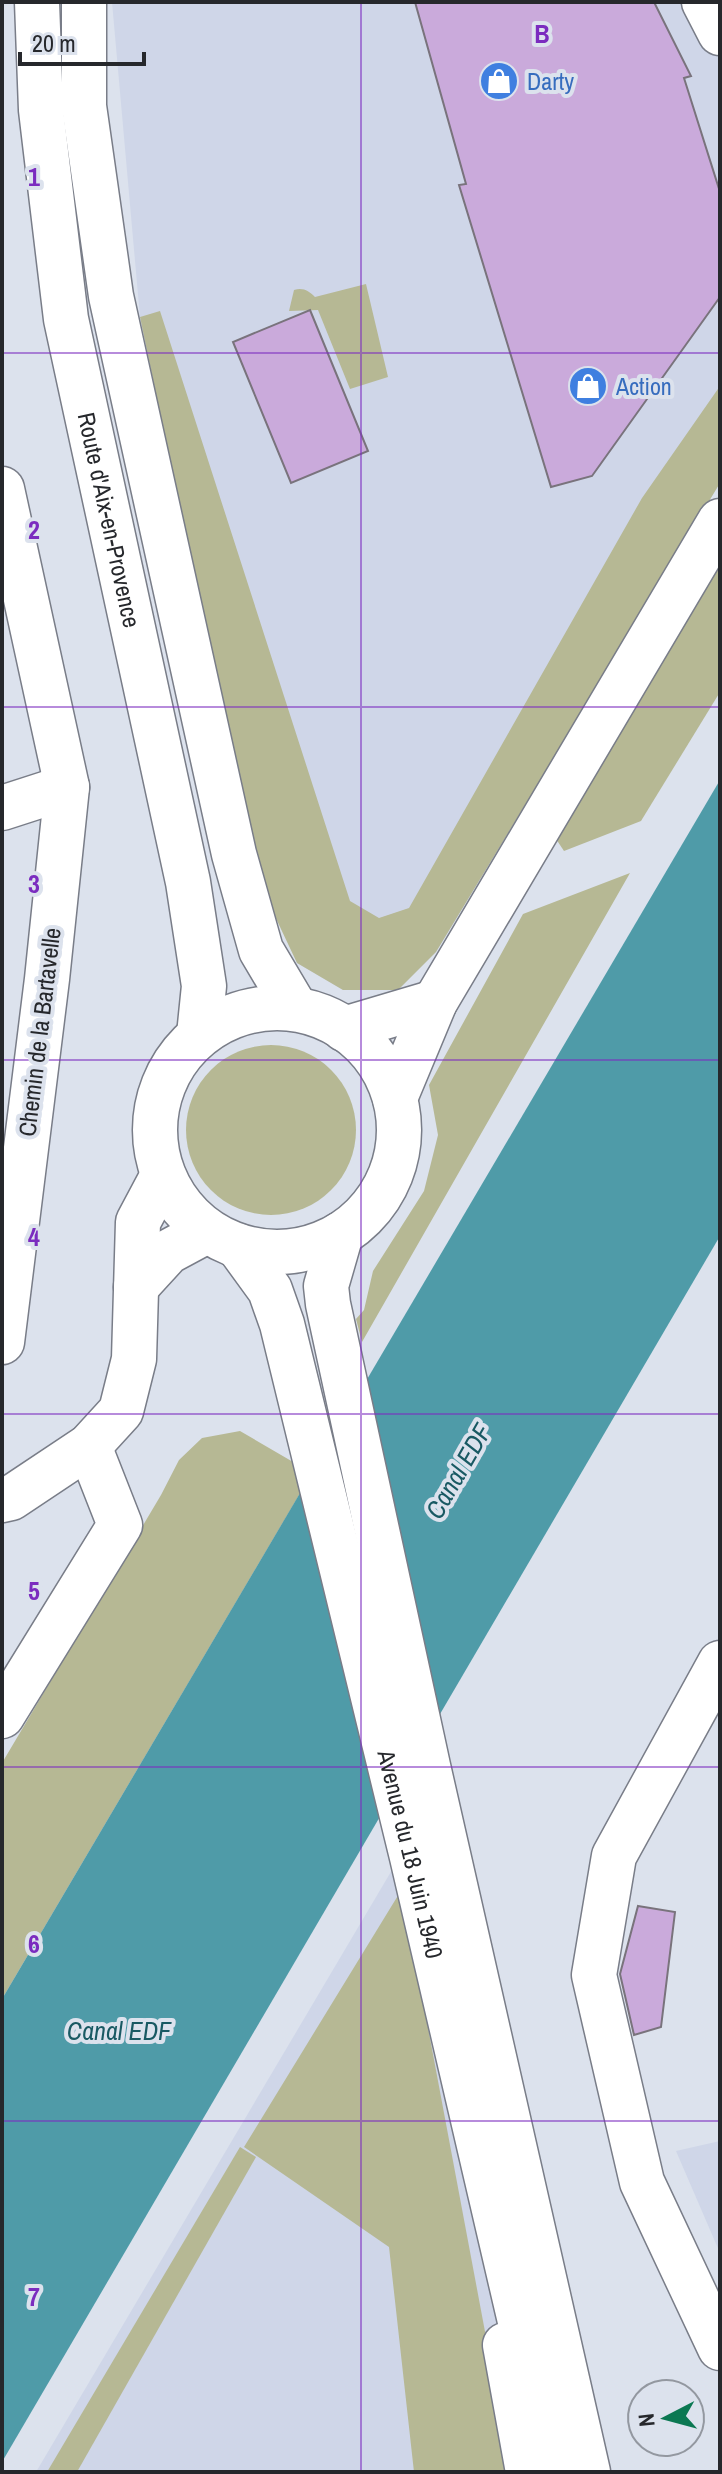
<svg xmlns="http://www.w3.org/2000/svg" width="722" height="2474" viewBox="0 0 722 2474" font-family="'Archivo Narrow',sans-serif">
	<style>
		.built { fill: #cfd6e8 }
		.green { fill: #b6b894 }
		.water { fill: #4f9ba8 }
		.building { fill: #caaadb; stroke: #79737c; stroke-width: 2 }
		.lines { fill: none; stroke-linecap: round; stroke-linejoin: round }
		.minor-casing { stroke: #797d88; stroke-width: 47 }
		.major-casing { stroke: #797d88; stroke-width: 47 }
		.minor { stroke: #fff; stroke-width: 44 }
		.major { stroke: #fff; stroke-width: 44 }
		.grid { fill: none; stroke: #7b2cbf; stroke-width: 2; stroke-opacity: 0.55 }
		.labels { text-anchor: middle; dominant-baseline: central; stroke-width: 8; stroke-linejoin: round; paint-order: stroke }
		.shop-label { font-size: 24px; fill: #366cbe; stroke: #dce2ed; text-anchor: start }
		.street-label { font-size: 24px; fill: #26282c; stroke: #dce2ed }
		.water-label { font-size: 26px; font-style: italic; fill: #195963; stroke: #dce2ed }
		.grid-label { font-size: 26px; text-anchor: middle; font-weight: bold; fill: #7b2cbf; stroke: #dce2ed; stroke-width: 8; stroke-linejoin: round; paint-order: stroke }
	</style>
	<rect width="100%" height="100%" fill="#dce2ed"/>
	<g class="built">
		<path d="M 112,2 L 720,2 L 720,483 L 436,952 L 398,990 L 343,990 L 297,963 L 231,755 L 140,317 Z"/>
		<path d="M 392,1870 L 534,2472 L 36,2472 Z"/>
		<path d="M 720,2141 L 720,2253 L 676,2151 Z"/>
	</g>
	<g class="green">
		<path d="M 366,284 L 388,377 L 350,389 L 318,310 L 289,311 L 294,290 C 303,287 309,291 315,297 Z"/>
		<path d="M 160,311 L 350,901 L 379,918 L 409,908 L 642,498 L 720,386 L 720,483 L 436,952 L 398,990 L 343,990 L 297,963 L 272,910 L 231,755 L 140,317 Z"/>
		<path d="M 720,565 L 720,692 L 641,821 L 564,851 L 556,839 Z"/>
		<path d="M 630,873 L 362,1342 L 356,1319 L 364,1310 L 373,1271 L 424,1191 L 438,1135 L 429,1085 L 523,914 Z"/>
		<circle cx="271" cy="1130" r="85"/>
		<path d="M 240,1431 L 312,1473 L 2,1999 L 2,1763 L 161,1495 L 179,1460 L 202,1438 Z"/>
		<path d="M 402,1889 L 510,2465 L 509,2472 L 414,2472 L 389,2247 L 244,2147 Z"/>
		<path d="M 240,2147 L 256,2157 L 77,2472 L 47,2472 Z"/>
	</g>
	<path class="water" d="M 720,780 L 720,1236 L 2,2462 L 2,1999 Z"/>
	<g class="building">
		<path d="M 415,2 L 654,2 L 691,76 L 684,78 L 720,192 L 720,297 L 592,476 L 551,487 L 459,185 L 466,184 Z"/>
		<path d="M 310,310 L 368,451 L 291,483 L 233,342 Z"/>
		<path d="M 638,1906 L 675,1912 L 661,2027 L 634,2035 L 620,1974 Z"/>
	</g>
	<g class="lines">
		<g class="minor-casing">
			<g id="minor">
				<path d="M 704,2 L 720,33"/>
				<path d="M 2,489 L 67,787 L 47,979 L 2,1342"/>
				<path d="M 2,808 L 67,787"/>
				<path d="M 344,1029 L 435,1002"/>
				<path d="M 395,1098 L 435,1002 L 720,521"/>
				<path d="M 136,1287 L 168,1252 L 207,1231"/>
				<path d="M 2,1500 L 11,1498 L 89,1446 L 121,1411 L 134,1359 L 138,1222 L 163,1175"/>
				<path d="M 720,1663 L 614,1856 L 594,1975 L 642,2182 L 720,2348"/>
				<path d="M 2,1716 L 120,1525 L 89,1446"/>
				<path d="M 505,2345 L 528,2472"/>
			</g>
		</g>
		<g class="major-casing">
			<g id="major">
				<path id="s1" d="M 37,2 L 41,110 L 66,319 L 188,882 L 204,986 L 199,1035"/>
				<path d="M 84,2 L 84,106 L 111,296 L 234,854 L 261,950 L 296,1009"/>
				<circle cx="277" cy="1130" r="122"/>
				<path d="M 341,1234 L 326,1286 L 328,1304 L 428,1766 L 588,2472"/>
				<path id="s2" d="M 238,1246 L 270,1290 L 282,1324 L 412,1857 L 555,2472"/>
			</g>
		</g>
		<use href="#minor" class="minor"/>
		<use href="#major" class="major"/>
	</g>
	<path class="grid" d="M 361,2 L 361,2472M 2,353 L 720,353M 2,707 L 720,707M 2,1060 L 720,1060M 2,1414 L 720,1414M 2,1767 L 720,1767M 2,2121 L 720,2121"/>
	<defs>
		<g id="shop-disc" transform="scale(2)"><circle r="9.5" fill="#3f7fe0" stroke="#dce2ed"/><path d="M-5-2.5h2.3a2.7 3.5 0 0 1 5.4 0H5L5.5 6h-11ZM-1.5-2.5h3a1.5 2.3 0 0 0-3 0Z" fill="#fff"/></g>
	</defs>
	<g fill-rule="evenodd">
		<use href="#shop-disc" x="499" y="81"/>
		<use href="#shop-disc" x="588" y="386"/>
	</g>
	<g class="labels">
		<g class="shop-label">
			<text x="527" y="81">Darty</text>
			<text x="616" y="386">Action</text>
		</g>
		<g class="street-label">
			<text stroke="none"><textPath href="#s1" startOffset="524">Route d'Aix-en-Provence</textPath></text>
			<text transform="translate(39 1032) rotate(-83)">Chemin de la Bartavelle</text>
			<text stroke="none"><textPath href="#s2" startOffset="636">Avenue du 18 Juin 1940</textPath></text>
		</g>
		<g class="water-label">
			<text transform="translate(458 1471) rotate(-60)">Canal EDF</text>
			<text x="119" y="2030">Canal EDF</text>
		</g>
	</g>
	<g class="grid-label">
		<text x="542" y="43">B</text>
		<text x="34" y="186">1</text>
		<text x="34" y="539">2</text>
		<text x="34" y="893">3</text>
		<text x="34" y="1246">4</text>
		<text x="34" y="1600">5</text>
		<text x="34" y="1953">6</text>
		<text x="34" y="2306">7</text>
	</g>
	<rect width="722" height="2474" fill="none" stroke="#26282c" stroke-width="8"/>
	<g transform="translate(666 2418) rotate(264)"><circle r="38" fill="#dce2ed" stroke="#9398a0" stroke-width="2"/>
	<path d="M0-6L14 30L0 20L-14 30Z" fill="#0b7852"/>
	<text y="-12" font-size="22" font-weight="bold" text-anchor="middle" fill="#26282c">N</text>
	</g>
	<path d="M20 52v12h124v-12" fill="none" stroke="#26282c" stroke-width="4"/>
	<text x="32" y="52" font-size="24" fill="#26282c" stroke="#dce2ed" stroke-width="6" paint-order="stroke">20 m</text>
</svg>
